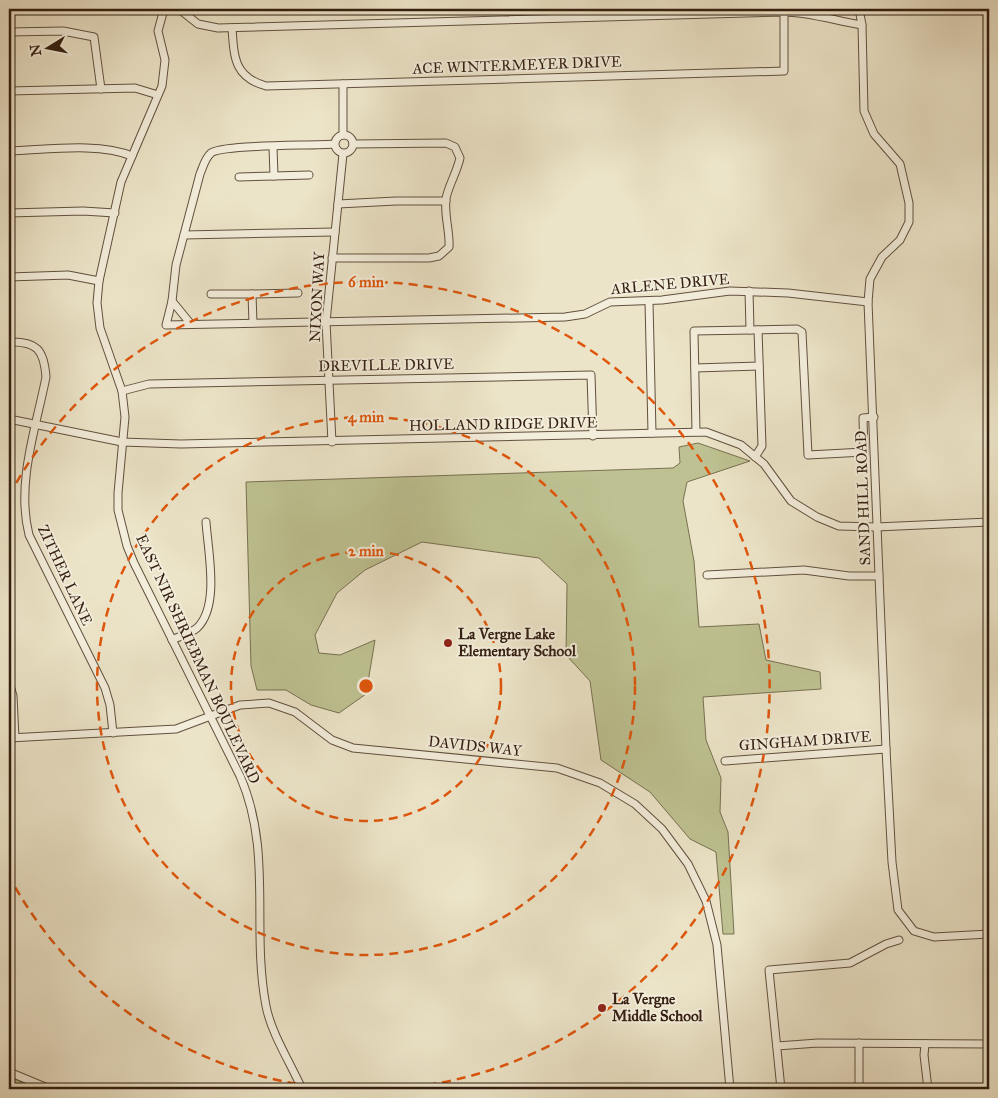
<svg xmlns="http://www.w3.org/2000/svg" width="998" height="1098" viewBox="0 0 998 1098" font-family="'IM FELL Great Primer',serif">
	<style>
		.green { fill: #bec292; stroke: #787051 }
		.lines { fill: none; stroke-linecap: round; stroke-linejoin: round }
		.minor-casing { stroke: #61503e; stroke-width: 9 }
		.minor { stroke: #f3eddb; stroke-width: 7 }
		.ring { fill: none; stroke: #df560c; stroke-width: 2.5; stroke-dasharray: 9 6 }
		.poi-dot { fill: #8f2418; stroke: #f3eddb; stroke-width: 2 }
		.labels { text-anchor: middle; dominant-baseline: central; stroke-width: 4; stroke-linejoin: round; paint-order: stroke }
		.street-label { font-size: 15px; fill: #331e10; stroke: #f3eddb }
		.poi-label { font-size: 15px; font-weight: bold; fill: #331e10; stroke: #f3eddb; text-anchor: start }
		.centre { fill: #df560c; stroke: #f3eddb; stroke-width: 2.5 }
		.ring-label { font-size: 15px; text-anchor: middle; font-weight: bold; fill: #df560c; stroke: #f3eddb; stroke-width: 4; stroke-linejoin: round; paint-order: stroke }
	</style>
	<rect width="100%" height="100%" fill="#ece4c8"/>
	<filter id="stains"><feTurbulence type="fractalNoise" baseFrequency=".004" numOctaves="4"/><feColorMatrix values="0 0 0 0 .2 0 0 0 0 .09 0 0 0 0 .02 0 0 0 .5 -.17"/></filter>
	<radialGradient id="worn" r=".72"><stop offset=".6" stop-color="#630" stop-opacity="0"/><stop offset="1" stop-color="#630" stop-opacity=".3"/></radialGradient>
	<g class="green">
		<path d="M 698,443 L 750,461 L 687,482 L 683,501 L 694,561 L 699,627 L 759,624 L 766,660 L 820,672 L 821,689 L 703,697 L 706,740 L 721,778 L 720,812 L 728,832 L 734,934 L 723,934 L 716,852 L 690,839 L 650,792 L 601,760 L 590,681 L 566,655 L 567,584 L 539,558 L 422,542 L 365,570 L 337,593 L 315,635 L 319,653 L 340,655 L 375,640 L 366,694 L 339,713 L 311,705 L 286,690 L 257,690 L 251,666 L 246,482 L 673,468 L 680,463 L 679,447 Z"/>
		<path d="M 9,1077 L 39,1089 L 9,1089 Z"/>
	</g>
	<g class="lines">
		<g class="minor-casing">
			<g id="minor">
				<path d="M 164,9 L 158,31 L 165,60 L 162,86 L 121,182 L 99,281 L 97,303 L 100,328 L 122,391 L 125,417 L 118,493 L 118,510 L 127,546 L 134,563 L 240,776 C 273,851 251,928 266,1006 C 271,1033 291,1064 302,1089"/>
				<path d="M 179,9 L 198,24 L 218,28 L 784,12 C 809,12 836,21 862,25"/>
				<path d="M 859,9 L 862,25 L 864,111 L 874,134 L 900,164 L 909,203 L 909,222 L 900,240 L 882,257 L 870,279 L 868,302 L 886,749 L 892,862 L 898,910 L 914,931 L 934,937 L 989,934"/>
				<path d="M 232,28 C 234,57 234,77 266,86 L 784,71 L 784,12"/>
				<path d="M 9,32 L 63,31 L 94,37 L 101,89"/>
				<path d="M 9,91 L 135,88 L 158,95"/>
				<circle cx="344" cy="144" r="9"/>
				<path d="M 343,135 L 343,84"/>
				<path d="M 334,144 C 313,146 223,144 211,153 C 205,158 203,167 200,174 L 176,265 L 172,301 L 166,325 L 565,317 L 585,314 L 610,302 L 662,300 L 730,291 L 788,293 L 868,302"/>
				<path d="M 273,147 L 274,176 L 309,175"/>
				<path d="M 9,151 C 46,150 98,142 132,156"/>
				<path d="M 239,177 L 274,176"/>
				<path d="M 338,204 L 396,201 L 446,201"/>
				<path d="M 9,213 L 83,211 L 115,213"/>
				<path d="M 184,235 L 335,232"/>
				<path d="M 332,258 L 429,258 L 439,256 L 449,247 C 450,231 444,216 446,199 C 447,189 457,172 460,158 L 455,147 L 446,143 L 353,144"/>
				<path d="M 9,277 L 68,275 L 99,281"/>
				<path d="M 749,291 L 750,330"/>
				<path d="M 211,294 L 252,294 L 253,323"/>
				<path d="M 252,294 L 298,293"/>
				<path d="M 172,301 L 190,323"/>
				<path d="M 649,301 L 652,433"/>
				<path d="M 9,342 C 37,341 44,350 46,377 C 36,428 16,483 29,535 L 105,688 L 110,705 L 113,733"/>
				<path d="M 695,368 L 759,366"/>
				<path d="M 122,391 L 149,384 L 591,375 L 593,436"/>
				<path d="M 9,419 L 122,442 L 181,444 L 706,432 L 741,445 L 764,464 L 791,501 L 817,517 L 839,526 L 876,527 L 989,522"/>
				<path d="M 696,432 L 694,331 L 797,329 L 802,332 L 808,455 L 864,452 L 863,418 L 874,417"/>
				<path d="M 332,442 L 326,322 L 343,154"/>
				<path d="M 755,457 L 762,446 L 758,330"/>
				<path d="M 707,575 L 804,570 L 849,576 L 879,576"/>
				<path d="M 172,640 C 180,636 191,633 197,628 C 220,606 208,552 206,522"/>
				<path d="M 9,682 L 13,696 L 15,738"/>
				<path d="M 9,738 L 176,729 L 240,705 L 269,703 L 295,712 L 332,740 L 353,748 L 557,768 L 600,783 L 635,804 L 662,829 L 688,864 L 706,901 L 717,945 L 730,1089"/>
				<path d="M 725,761 L 886,749"/>
				<path d="M 925,1044 L 924,1055 L 928,1089"/>
				<path d="M 777,1046 L 818,1043 L 989,1044"/>
				<path d="M 9,1072 L 50,1089"/>
				<path d="M 781,1089 L 769,970 L 850,963 L 886,944 L 899,940"/>
				<path d="M 859,1089 L 859,1043"/>
			</g>
		</g>
		<use href="#minor" class="minor"/>
	</g>
	<g class="ring">
		<circle cx="366" cy="686" r="135"/>
		<circle cx="366" cy="686" r="269"/>
		<path d="M341 1089A404 404 0 0 1 9 876M9 496A404 404 0 1 1 391 1089"/>
	</g>
	<g class="poi-dot">
		<circle cx="448" cy="643" r="5"/>
		<circle cx="602" cy="1008" r="5"/>
	</g>
	<g class="labels">
		<g class="street-label">
			<text transform="translate(517 65) rotate(-2)">ACE WINTERMEYER DRIVE</text>
			<text transform="translate(670 284) rotate(-5)">ARLENE DRIVE</text>
			<text transform="translate(317 297) rotate(-87)">NIXON WAY</text>
			<text transform="translate(386 365) rotate(-1)">DREVILLE DRIVE</text>
			<text transform="translate(503 424) rotate(-1)">HOLLAND RIDGE DRIVE</text>
			<text transform="translate(863 498) rotate(-92)">SAND HILL ROAD</text>
			<text transform="translate(65 575) rotate(65)">ZITHER LANE</text>
			<text transform="translate(198 659) rotate(65)">EAST NIR SHRIEBMAN BOULEVARD</text>
			<text transform="translate(805 741) rotate(-4)">GINGHAM DRIVE</text>
			<text transform="translate(475 746) rotate(6)">DAVIDS WAY</text>
		</g>
		<g class="poi-label">
			<text x="458" y="634">La Vergne Lake<tspan x="458" dy="17">Elementary School</tspan></text>
			<text x="612" y="999">La Vergne<tspan x="612" dy="17">Middle School</tspan></text>
		</g>
	</g>
	<circle cx="366" cy="686" r="8" class="centre"/>
	<g class="ring-label">
		<text x="366" y="287">6 min</text>
		<text x="366" y="422">4 min</text>
		<text x="366" y="556">2 min</text>
	</g>
	<rect width="998" height="1098" fill="none" stroke="#ece4c8" stroke-width="30"/>
	<rect x="10" y="10" width="978" height="1078" fill="none" stroke="#331e10" stroke-width="2.5"/>
	<rect x="15" y="15" width="968" height="1068" fill="none" stroke="#331e10"/>
	<g transform="translate(48 48) rotate(260)" stroke="#f3eddb" stroke-width="4" paint-order="stroke">
	<path d="M0-4L9 19L0 12L-9 19Z" fill="#331e10"/>
	<text y="-8" font-size="14" font-weight="bold" text-anchor="middle" fill="#331e10">N</text>
	</g>
	<rect width="100%" height="100%" filter="url(#stains)"/>
	<rect width="100%" height="100%" fill="url(#worn)"/>
</svg>
